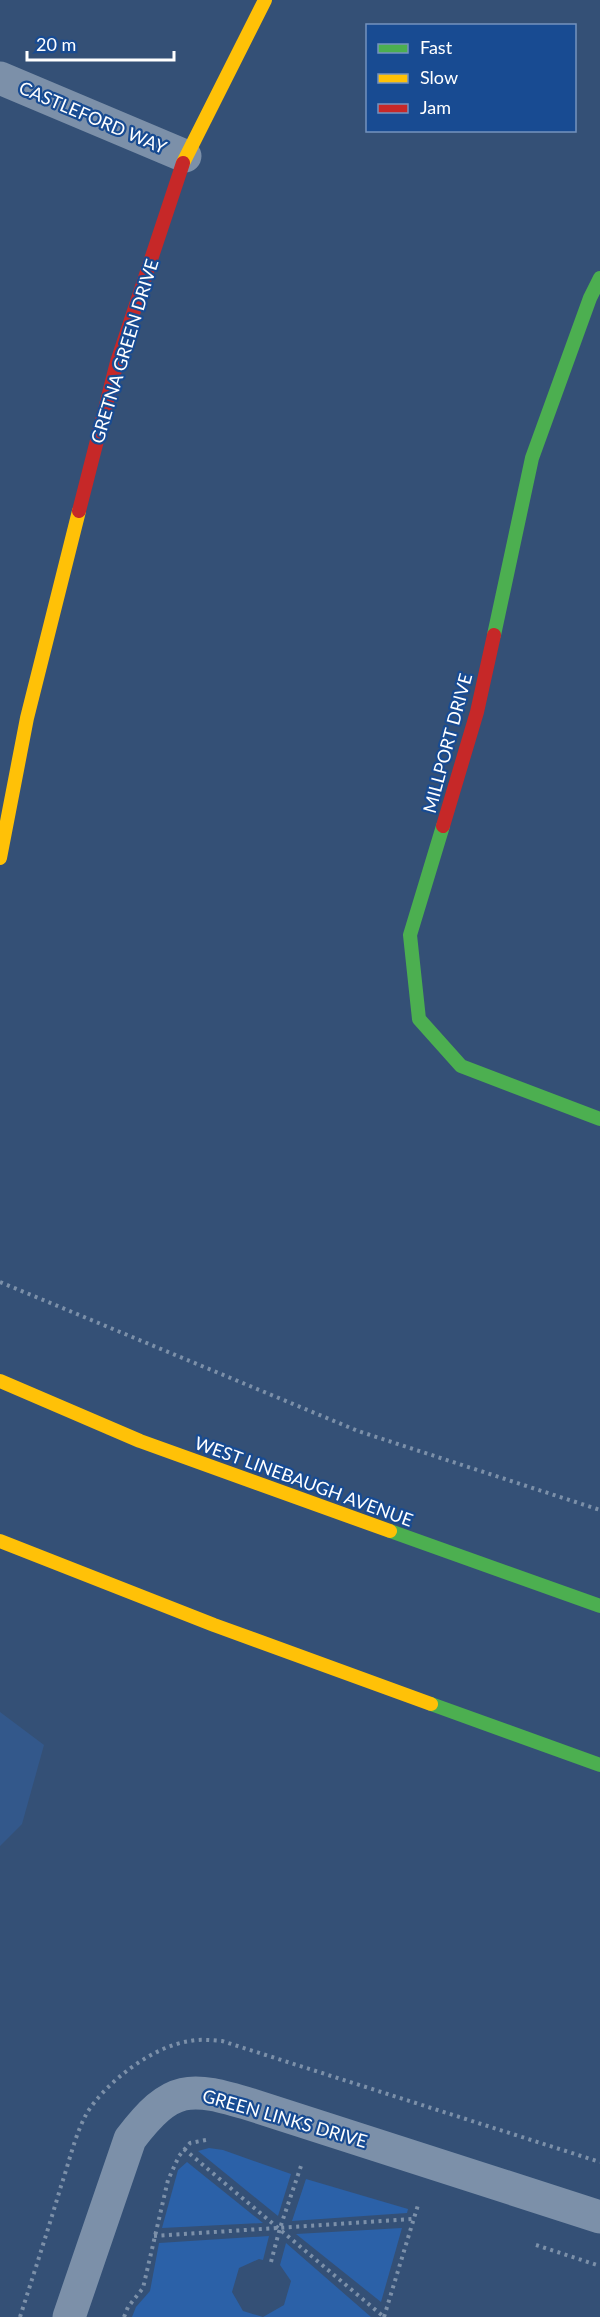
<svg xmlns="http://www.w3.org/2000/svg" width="600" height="2317" viewBox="0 0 600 2317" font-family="Lato,sans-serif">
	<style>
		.green { fill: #2b61a8 }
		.water { fill: #33588b }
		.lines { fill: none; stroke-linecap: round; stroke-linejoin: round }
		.path { stroke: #7c90a9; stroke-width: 4; stroke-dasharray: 3 4.5; stroke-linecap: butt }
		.street { stroke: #7c90a9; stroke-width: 33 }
		.fast { stroke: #4caf50; stroke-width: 14 }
		.slow { stroke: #ffc107; stroke-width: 14 }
		.jam { stroke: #c62828; stroke-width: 14 }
		.labels { text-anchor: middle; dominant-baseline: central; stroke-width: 4.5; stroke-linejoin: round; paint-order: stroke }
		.street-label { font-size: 18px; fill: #fff; stroke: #184b92 }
	</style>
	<rect width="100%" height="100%" fill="#345076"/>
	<g class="green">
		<path d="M 209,2148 L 223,2150 L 291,2174 L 278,2216 L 198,2151 Z"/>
		<path d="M 187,2162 L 263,2223 L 162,2228 L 178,2170 Z"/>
		<path d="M 306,2179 L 408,2209 L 407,2213 L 292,2221 Z"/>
		<path d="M 402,2228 L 381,2302 L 296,2234 Z"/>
		<path d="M 269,2236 L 263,2260 L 259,2259 L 239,2268 L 232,2292 L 243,2311 L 263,2317 L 284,2305 L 291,2281 L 280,2265 L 286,2243 L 371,2317 L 132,2317 L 136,2307 L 150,2291 L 159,2243 Z"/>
	</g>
	<path class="water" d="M 0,1712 L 44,1745 L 22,1824 L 0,1846 Z"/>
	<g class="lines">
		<g class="path">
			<path d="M 0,1282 L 358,1431 L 600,1510"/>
			<path d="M 184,2149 L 384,2317"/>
			<path d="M 154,2236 L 413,2219"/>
			<path d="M 536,2245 L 600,2266"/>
			<path d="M 271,2262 L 280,2228 L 301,2166"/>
			<path d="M 20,2317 C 34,2273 48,2230 61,2186 C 69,2163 75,2134 87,2113 C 106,2082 153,2046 190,2041 C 200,2039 211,2040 222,2041 L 600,2162"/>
			<path d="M 124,2317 L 128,2307 L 143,2288 L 168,2180 L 179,2156 L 190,2143 L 206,2140"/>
			<path d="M 384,2317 L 418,2205"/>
		</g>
		<g class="street">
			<path d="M 0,78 L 185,156"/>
			<path d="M 69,2317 L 130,2139 C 172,2084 189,2086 252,2105 L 600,2217"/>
		</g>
		<g class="fast">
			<path d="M 494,635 L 532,458 L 590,298 L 600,278"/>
			<path d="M 443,826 L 410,935 L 419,1019 L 461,1066 L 600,1119"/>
			<path d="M 390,1531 L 600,1606"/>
			<path d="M 431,1704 L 600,1765"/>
		</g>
		<g class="slow">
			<path d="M 183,163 L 265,0"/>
			<path d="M 0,858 L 27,718 L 79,511"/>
			<path d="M 0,1381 L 140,1441 L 390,1531"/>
			<path d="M 0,1541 L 214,1625 L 431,1704"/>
		</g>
		<g class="jam">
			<path d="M 79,511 L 117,362 L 183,163"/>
			<path d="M 443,826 L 477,712 L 494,635"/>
		</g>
	</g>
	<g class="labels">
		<g class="street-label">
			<text transform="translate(93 117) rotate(23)">CASTLEFORD WAY</text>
			<text transform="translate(124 351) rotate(-73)">GRETNA GREEN DRIVE</text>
			<text transform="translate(447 743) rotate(-75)">MILLPORT DRIVE</text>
			<text transform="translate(304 1481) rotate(20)">WEST LINEBAUGH AVENUE</text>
			<text transform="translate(285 2118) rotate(16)">GREEN LINKS DRIVE</text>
		</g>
	</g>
	<rect x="366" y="24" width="210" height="108" fill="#184b92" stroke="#7493be" stroke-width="1.5"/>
	<rect x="378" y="44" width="30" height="9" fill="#4caf50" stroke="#7493be" stroke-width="1.5"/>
	<text x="420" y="54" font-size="18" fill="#ffffff">Fast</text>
	<rect x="378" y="74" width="30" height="9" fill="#ffc107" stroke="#7493be" stroke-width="1.5"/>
	<text x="420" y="84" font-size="18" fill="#ffffff">Slow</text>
	<rect x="378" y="104" width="30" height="9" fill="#c62828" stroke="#7493be" stroke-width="1.5"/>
	<text x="420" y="114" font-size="18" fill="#ffffff">Jam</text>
	<path d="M27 51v9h147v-9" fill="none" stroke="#ffffff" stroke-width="3"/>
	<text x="36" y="51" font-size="18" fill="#ffffff" stroke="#184b92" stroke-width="4.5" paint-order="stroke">20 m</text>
</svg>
